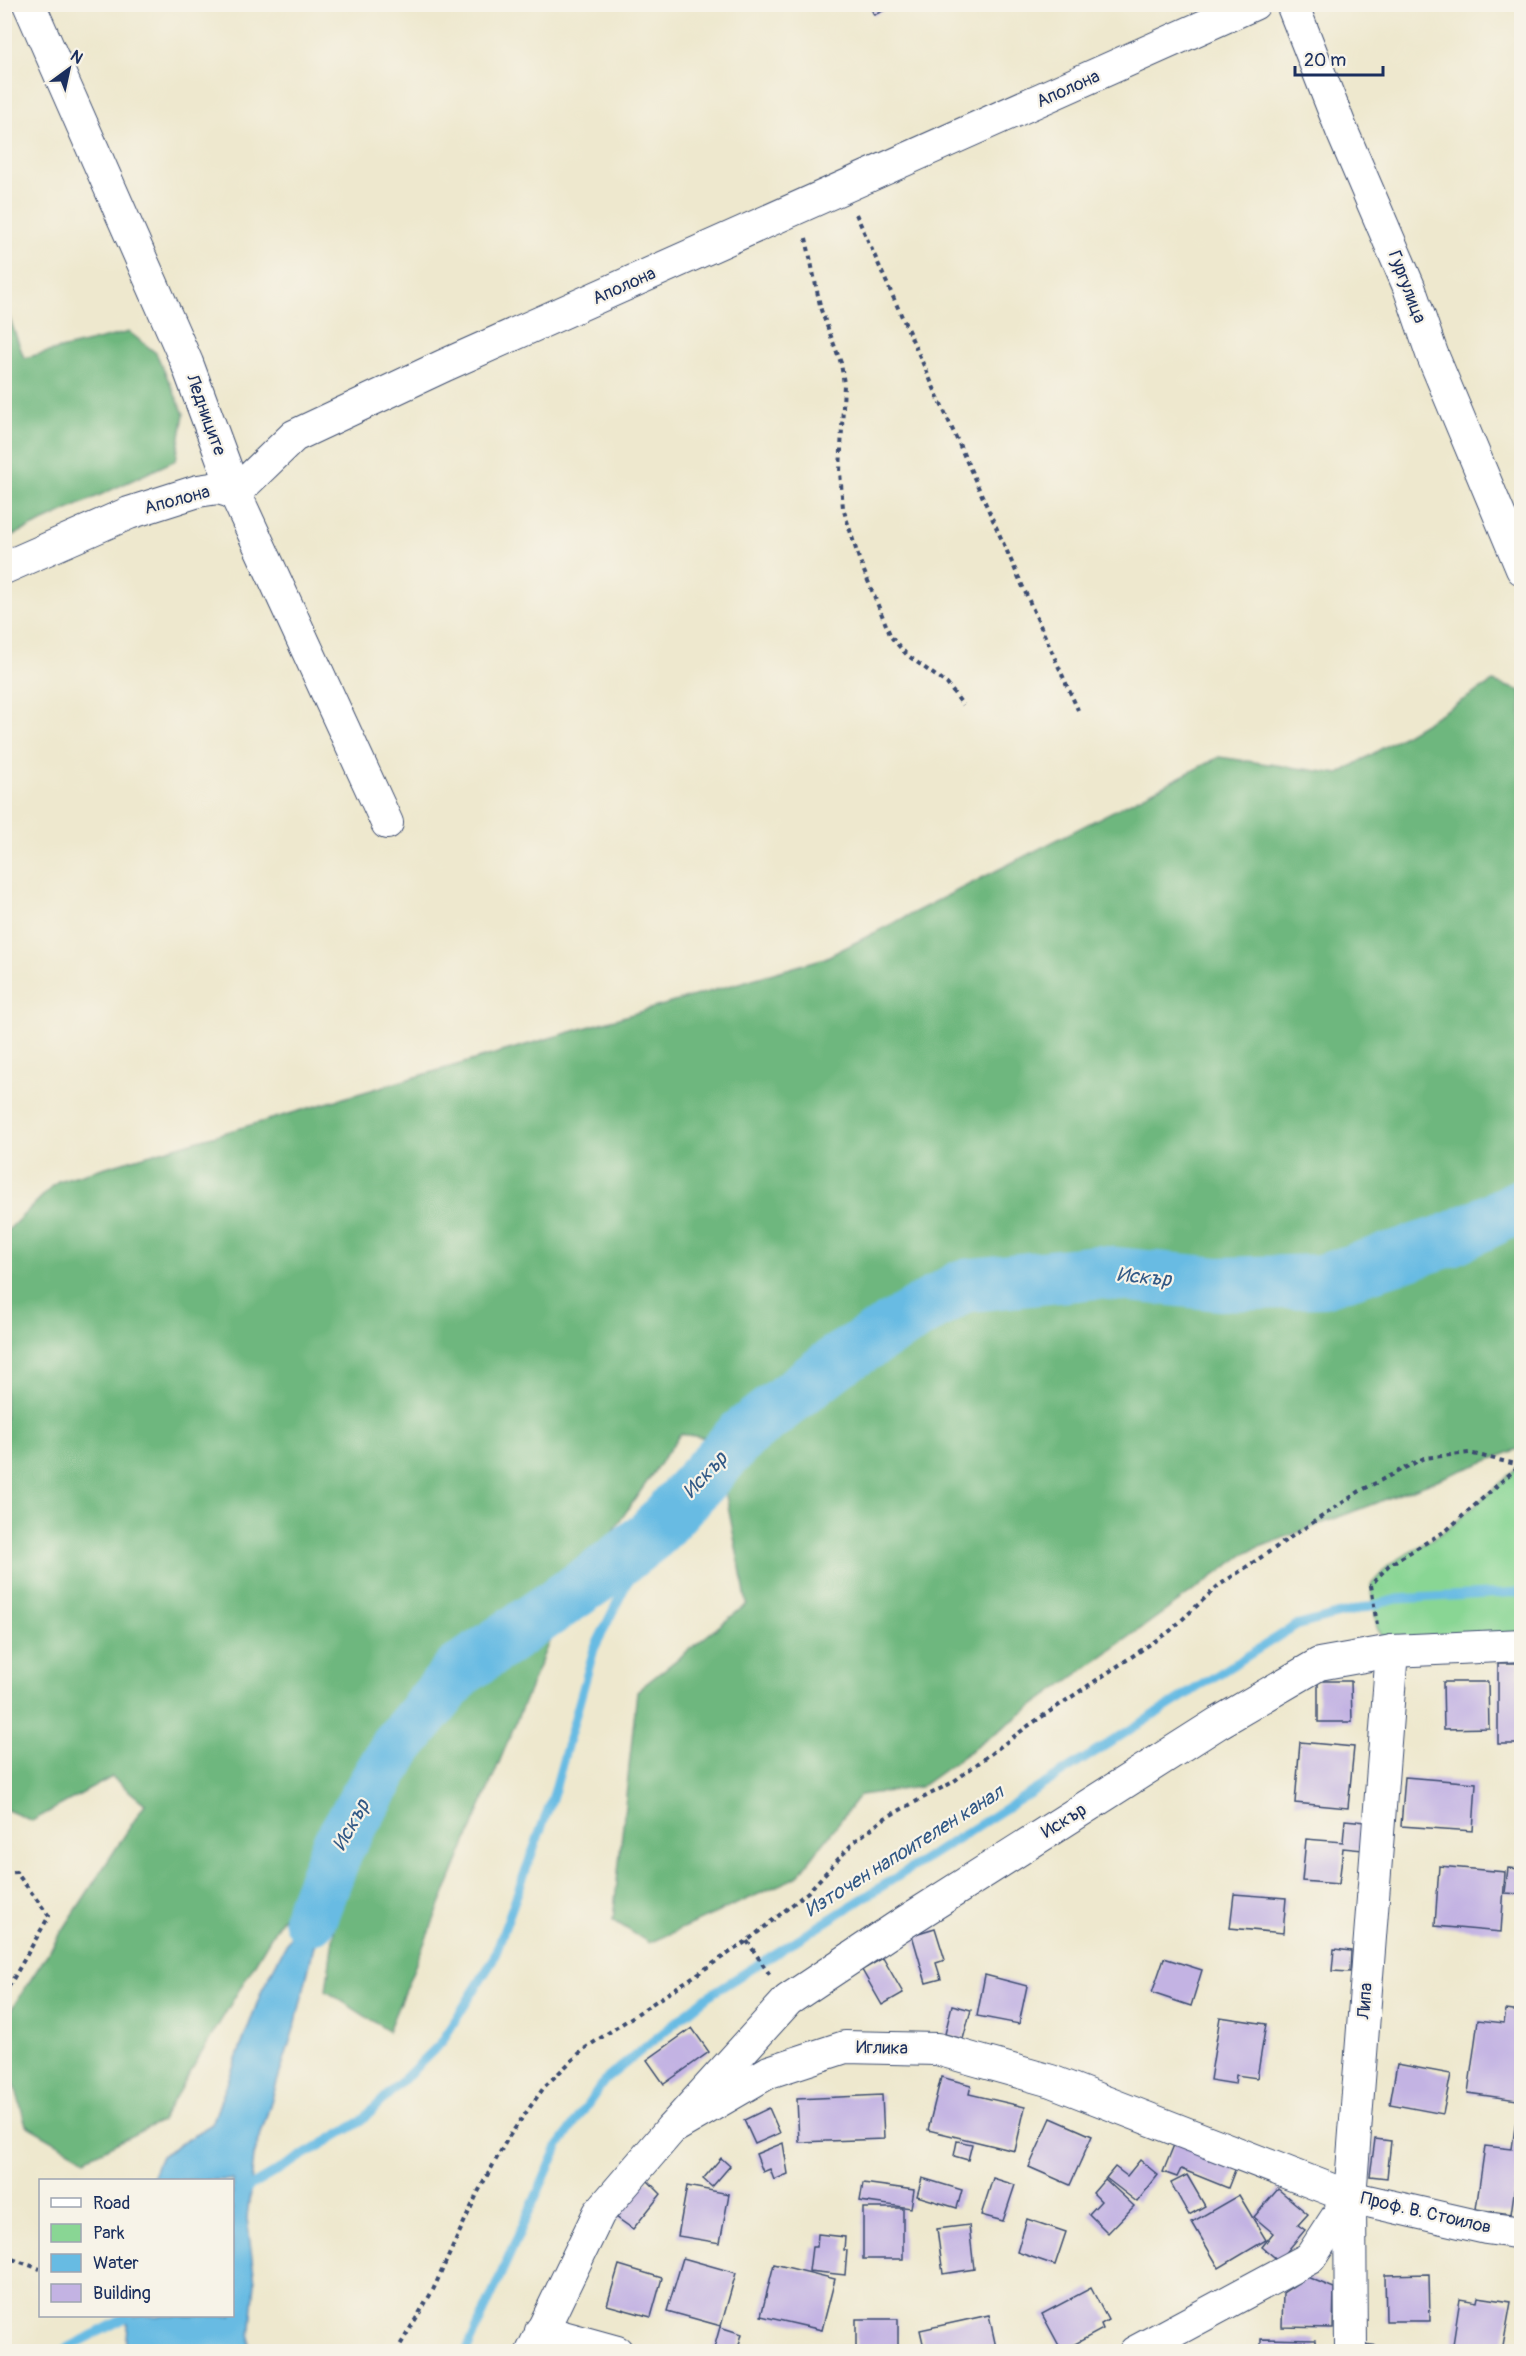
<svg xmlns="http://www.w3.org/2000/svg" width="1526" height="2356" viewBox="0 0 1526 2356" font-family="Pangolin,sans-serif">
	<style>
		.green { fill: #89d694; stroke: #528279; stroke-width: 1.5 }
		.forest { fill: #6eb77e; stroke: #44736e; stroke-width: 1.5 }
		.water { fill: #67bbe3; stroke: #4175a0; stroke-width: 1.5 }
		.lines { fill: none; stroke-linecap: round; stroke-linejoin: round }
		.stream { stroke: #67bbe3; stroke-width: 9 }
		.river { stroke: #67bbe3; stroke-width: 54 }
		.building { fill: #c3b3e3 }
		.minor-casing { stroke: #3b4b6f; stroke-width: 34 }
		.path { stroke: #3b4b6f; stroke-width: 4; stroke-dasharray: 4.5 4.5; stroke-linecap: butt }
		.minor { stroke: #fff; stroke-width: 32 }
		.labels { text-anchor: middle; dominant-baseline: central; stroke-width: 4.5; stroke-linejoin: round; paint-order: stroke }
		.street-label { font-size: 18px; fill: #1b2f5e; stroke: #f7f3e8 }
		.water-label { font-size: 20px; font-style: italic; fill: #325986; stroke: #f7f3e8 }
	</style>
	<rect width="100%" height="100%" fill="#f7f3e8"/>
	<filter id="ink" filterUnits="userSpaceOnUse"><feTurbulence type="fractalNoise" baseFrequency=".0167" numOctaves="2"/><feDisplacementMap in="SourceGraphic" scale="12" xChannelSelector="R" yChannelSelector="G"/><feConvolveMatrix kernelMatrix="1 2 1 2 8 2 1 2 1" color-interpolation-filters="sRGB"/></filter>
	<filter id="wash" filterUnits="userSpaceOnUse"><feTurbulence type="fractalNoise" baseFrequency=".008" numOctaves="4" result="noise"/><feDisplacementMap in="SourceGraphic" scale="24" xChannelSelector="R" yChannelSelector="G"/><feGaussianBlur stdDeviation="1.35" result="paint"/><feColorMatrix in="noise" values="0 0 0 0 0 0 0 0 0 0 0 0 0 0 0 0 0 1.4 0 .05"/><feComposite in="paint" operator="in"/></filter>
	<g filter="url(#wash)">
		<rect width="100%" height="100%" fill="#eee8ce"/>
		<path class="green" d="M 1521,1465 L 1521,1645 L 1392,1651 L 1377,1627 L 1371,1585 L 1389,1565 L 1447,1530 Z"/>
		<g class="forest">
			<path d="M 5,306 L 24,358 L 129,332 L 156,353 L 184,414 L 176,460 L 5,539 Z"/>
			<path d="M 1493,682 L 1521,691 L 1521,1448 L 1249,1551 L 920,1787 L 860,1795 L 797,1877 L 649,1943 L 613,1920 L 637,1691 L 747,1604 L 715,1439 L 680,1434 L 568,1596 L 388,2031 L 326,1991 L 343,1864 L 319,1856 L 161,2121 L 85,2159 L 26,2125 L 5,2051 L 5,2019 L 145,1804 L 112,1777 L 32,1821 L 5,1809 L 5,1233 L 58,1181 L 825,958 L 1219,757 L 1339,774 Z"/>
		</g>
		<path class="water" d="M 337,1848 L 296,2022 L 254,2156 L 247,2218 L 255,2282 L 249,2351 L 125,2351 L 128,2316 L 232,2316 L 232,2180 L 151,2180 L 161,2156 L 212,2124 L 262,1990 Z"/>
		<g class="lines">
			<g class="stream">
				<path d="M 232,2202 L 251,2186 L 360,2122 L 441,2043 L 493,1960 L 554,1793 L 594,1649 L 651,1535"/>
				<path d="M 60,2352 L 129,2316"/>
				<path d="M 466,2352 L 558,2147 L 605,2080 L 708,1996 L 1295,1626 L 1397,1599 L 1522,1592"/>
			</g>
			<path class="river" d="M 310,1918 L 337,1848 L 398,1745 L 459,1671 L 601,1574 L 651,1535 L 742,1435 L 839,1360 L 963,1286 L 1097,1272 L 1220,1284 L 1322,1281 L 1449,1240 L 1522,1205"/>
		</g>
		<g id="blocks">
			<g class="building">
				<path d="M 869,4 L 898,4 L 874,15 Z"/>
				<path d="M 1498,1663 L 1519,1663 L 1519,1677 L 1521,1677 L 1519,1744 L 1498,1744 Z"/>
				<path d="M 1318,1681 L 1351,1681 L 1352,1722 L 1318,1722 Z"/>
				<path d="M 1443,1682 L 1488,1682 L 1489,1728 L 1444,1729 Z"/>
				<path d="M 1300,1742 L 1354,1747 L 1348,1808 L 1295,1803 Z"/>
				<path d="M 1405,1777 L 1476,1783 L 1473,1831 L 1401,1826 Z"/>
				<path d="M 1345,1820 L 1365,1822 L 1363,1850 L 1343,1848 L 1339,1884 L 1302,1881 L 1306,1839 L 1343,1842 Z"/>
				<path d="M 1439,1866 L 1505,1872 L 1501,1932 L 1435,1926 Z"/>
				<path d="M 1508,1868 L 1521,1869 L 1521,1894 L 1505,1893 Z"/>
				<path d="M 1234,1894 L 1286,1898 L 1283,1933 L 1230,1928 Z"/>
				<path d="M 935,1928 L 945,1960 L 936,1963 L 941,1979 L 926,1983 L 912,1935 Z"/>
				<path d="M 1334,1949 L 1351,1951 L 1350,1972 L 1332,1971 Z"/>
				<path d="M 883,1958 L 903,1993 L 882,2005 L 862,1970 Z"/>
				<path d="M 1164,1958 L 1202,1970 L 1191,2006 L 1152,1993 Z"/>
				<path d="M 985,1975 L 1027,1986 L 1019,2024 L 977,2016 Z"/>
				<path d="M 952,2005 L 971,2010 L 963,2039 L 945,2034 Z"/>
				<path d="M 1506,2010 L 1521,2012 L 1521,2066 L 1517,2100 L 1468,2093 L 1478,2020 L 1504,2023 Z"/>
				<path d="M 1220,2017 L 1266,2024 L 1257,2078 L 1236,2075 L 1235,2084 L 1210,2080 Z"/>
				<path d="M 692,2028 L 709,2052 L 664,2084 L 647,2060 Z"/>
				<path d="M 1397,2064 L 1451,2074 L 1443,2114 L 1390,2104 Z"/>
				<path d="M 941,2077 L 971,2085 L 969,2094 L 1025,2107 L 1015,2151 L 928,2130 Z"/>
				<path d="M 882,2095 L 884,2139 L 799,2142 L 797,2099 Z"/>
				<path d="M 769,2108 L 780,2133 L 755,2144 L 744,2120 Z"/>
				<path d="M 1051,2118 L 1092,2136 L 1070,2185 L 1029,2167 Z"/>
				<path d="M 1516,2120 L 1521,2121 L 1521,2166 L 1518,2165 L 1511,2214 L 1476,2209 L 1485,2146 L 1512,2149 Z"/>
				<path d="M 1375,2139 L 1391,2141 L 1387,2178 L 1370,2176 Z"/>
				<path d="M 1176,2140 L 1237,2165 L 1228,2188 L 1181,2169 L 1177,2177 L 1163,2172 Z"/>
				<path d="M 957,2141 L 972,2144 L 968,2160 L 954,2156 Z"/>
				<path d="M 783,2143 L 788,2174 L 774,2180 L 770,2169 L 763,2172 L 756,2154 Z"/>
				<path d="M 721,2158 L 730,2166 L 712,2187 L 703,2179 Z"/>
				<path d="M 1140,2160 L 1158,2175 L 1137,2202 L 1106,2178 L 1115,2167 L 1127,2176 Z"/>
				<path d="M 1187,2175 L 1205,2206 L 1189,2215 L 1171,2183 Z"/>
				<path d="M 922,2178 L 962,2190 L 957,2208 L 917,2196 Z"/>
				<path d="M 993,2178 L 1015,2185 L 1003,2221 L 981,2215 Z"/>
				<path d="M 1105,2179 L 1134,2206 L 1108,2233 L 1089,2214 L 1101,2201 L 1093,2193 Z"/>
				<path d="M 647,2180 L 661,2194 L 633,2229 L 616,2217 Z"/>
				<path d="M 863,2183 L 914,2190 L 911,2208 L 860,2201 Z"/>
				<path d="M 687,2186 L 729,2194 L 720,2243 L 678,2236 Z"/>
				<path d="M 1278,2189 L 1308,2214 L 1298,2225 L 1305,2230 L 1279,2261 L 1262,2247 L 1273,2233 L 1254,2217 Z"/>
				<path d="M 1239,2195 L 1266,2240 L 1219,2268 L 1192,2222 Z"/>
				<rect x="863" y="2208" width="40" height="51"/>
				<path d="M 1027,2219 L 1066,2232 L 1055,2265 L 1017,2252 Z"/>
				<path d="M 969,2225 L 974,2269 L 943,2274 L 937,2229 Z"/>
				<path d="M 818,2234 L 845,2237 L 844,2250 L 847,2250 L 845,2275 L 809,2271 L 812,2247 L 817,2247 Z"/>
				<path d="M 683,2258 L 736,2273 L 721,2326 L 667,2311 Z"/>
				<path d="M 774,2264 L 835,2279 L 822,2330 L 761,2316 Z"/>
				<path d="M 619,2265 L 662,2278 L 651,2317 L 607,2305 Z"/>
				<path d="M 1429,2274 L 1430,2321 L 1386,2321 L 1385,2275 Z"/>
				<path d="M 1307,2277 L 1334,2288 L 1333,2328 L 1282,2327 L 1283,2293 Z"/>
				<path d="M 1091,2288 L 1108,2320 L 1101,2324 L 1103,2329 L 1062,2351 L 1042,2314 Z"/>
				<path d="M 1478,2297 L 1511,2302 L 1502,2352 L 1452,2351 L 1460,2299 L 1477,2302 Z"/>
				<path d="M 989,2315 L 997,2352 L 925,2352 L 920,2330 Z"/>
				<rect x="856" y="2319" width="42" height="33"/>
				<path d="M 720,2327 L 742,2334 L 737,2352 L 713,2352 Z"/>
				<path d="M 1261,2339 L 1315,2340 L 1315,2352 L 1261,2352 Z"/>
				<path d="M 1365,2344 L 1405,2350 L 1405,2352 L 1364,2352 Z"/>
			</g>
		</g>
	</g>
	<g filter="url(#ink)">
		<use href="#blocks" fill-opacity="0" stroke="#3b4b6f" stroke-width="1.5"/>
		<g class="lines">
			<g class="minor-casing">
				<g id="minor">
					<path d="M 29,4 L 187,363 L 235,493 L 387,823"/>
					<path d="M 1292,4 L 1342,131 L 1409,287 L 1432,354 L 1522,569"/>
					<path d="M 4,568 L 129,513 L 198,491 L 218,488 L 235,493 L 294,436 L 443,366 L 1254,4"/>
					<path d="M 671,2129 L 788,2000 L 899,1926 L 1218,1723 L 1319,1664 L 1392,1651 L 1522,1645"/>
					<path d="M 541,2331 L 617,2352"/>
					<path d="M 532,2352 L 599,2213 L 671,2129 L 769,2072 L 845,2047 L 937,2049 L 1051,2081 L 1350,2197"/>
					<path d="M 1135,2352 L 1310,2258 L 1350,2197 L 1486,2228 L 1522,2233"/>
					<path d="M 1351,2352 L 1350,2197 L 1392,1651"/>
				</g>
			</g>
			<g class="path">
				<path d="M 856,214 L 1078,710"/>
				<path d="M 806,238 L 821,310 L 841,363 L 844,384 L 840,472 L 843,508 L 859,559 L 891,637 L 907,655 L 947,684 L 963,705"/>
				<path d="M 1377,1625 L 1371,1585 L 1389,1565 L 1447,1530 L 1520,1465"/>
				<path d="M 4,1873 L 16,1872 L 49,1916 L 4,1995"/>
				<path d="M 747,1941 L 770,1975"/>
				<path d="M 4,2256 L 40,2269"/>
				<path d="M 396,2352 L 433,2290 L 478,2192 L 508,2138 L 545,2086 L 584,2049 L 747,1941 L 808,1892 L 854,1842 L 885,1818 L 953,1782 L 1028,1726 L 1170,1631 L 1218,1586 L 1360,1491 L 1424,1458 L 1469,1453 L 1520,1465"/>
			</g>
			<use href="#minor" class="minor"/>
		</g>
	</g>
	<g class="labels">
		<g class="street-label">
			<text transform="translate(1068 89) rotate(-24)">Аполона</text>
			<text transform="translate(624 286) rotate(-24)">Аполона</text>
			<text transform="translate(1407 287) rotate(69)">Гургулица</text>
			<text transform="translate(206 415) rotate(70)">Ледниците</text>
			<text transform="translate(177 500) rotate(-15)">Аполона</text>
			<text transform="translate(1064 1821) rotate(-32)">Искър</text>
			<text transform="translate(1365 2001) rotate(-86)">Липа</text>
			<text transform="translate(882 2048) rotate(1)">Иглика</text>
			<text transform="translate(1426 2213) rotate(13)">Проф. В. Стоилов</text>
		</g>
		<g class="water-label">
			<text transform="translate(1144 1277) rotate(6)">Искър</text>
			<text transform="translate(705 1475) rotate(-47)">Искър</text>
			<text transform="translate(351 1825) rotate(-61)">Искър</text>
			<text transform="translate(904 1851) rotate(-32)">Източен напоителен канал</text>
		</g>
	</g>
	<rect width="1526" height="2356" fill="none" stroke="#f7f3e8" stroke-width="24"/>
	<rect x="39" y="2179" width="195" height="138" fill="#f7f3e8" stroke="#9fa5b1" stroke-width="1.5"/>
	<rect x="51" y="2198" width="30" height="9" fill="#ffffff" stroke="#9fa5b1" stroke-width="1.5"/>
	<text x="93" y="2209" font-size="18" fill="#1b2f5e">Road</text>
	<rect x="51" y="2224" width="30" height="18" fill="#89d694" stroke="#9fa5b1" stroke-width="1.5"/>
	<text x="93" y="2239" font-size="18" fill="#1b2f5e">Park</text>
	<rect x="51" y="2254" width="30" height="18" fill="#67bbe3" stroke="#9fa5b1" stroke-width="1.5"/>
	<text x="93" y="2269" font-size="18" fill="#1b2f5e">Water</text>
	<rect x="51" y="2284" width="30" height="18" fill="#c3b3e3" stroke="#9fa5b1" stroke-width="1.5"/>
	<text x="93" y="2299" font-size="18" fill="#1b2f5e">Building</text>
	<g transform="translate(69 69) rotate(33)" stroke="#f7f3e8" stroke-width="4.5" paint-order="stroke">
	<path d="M0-4.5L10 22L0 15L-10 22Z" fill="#1b2f5e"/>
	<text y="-9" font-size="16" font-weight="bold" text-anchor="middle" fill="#1b2f5e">N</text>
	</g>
	<path d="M1295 66v9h88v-9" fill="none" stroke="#1b2f5e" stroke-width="3"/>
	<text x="1304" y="66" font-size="18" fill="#1b2f5e" stroke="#f7f3e8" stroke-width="4.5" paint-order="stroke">20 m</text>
</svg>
